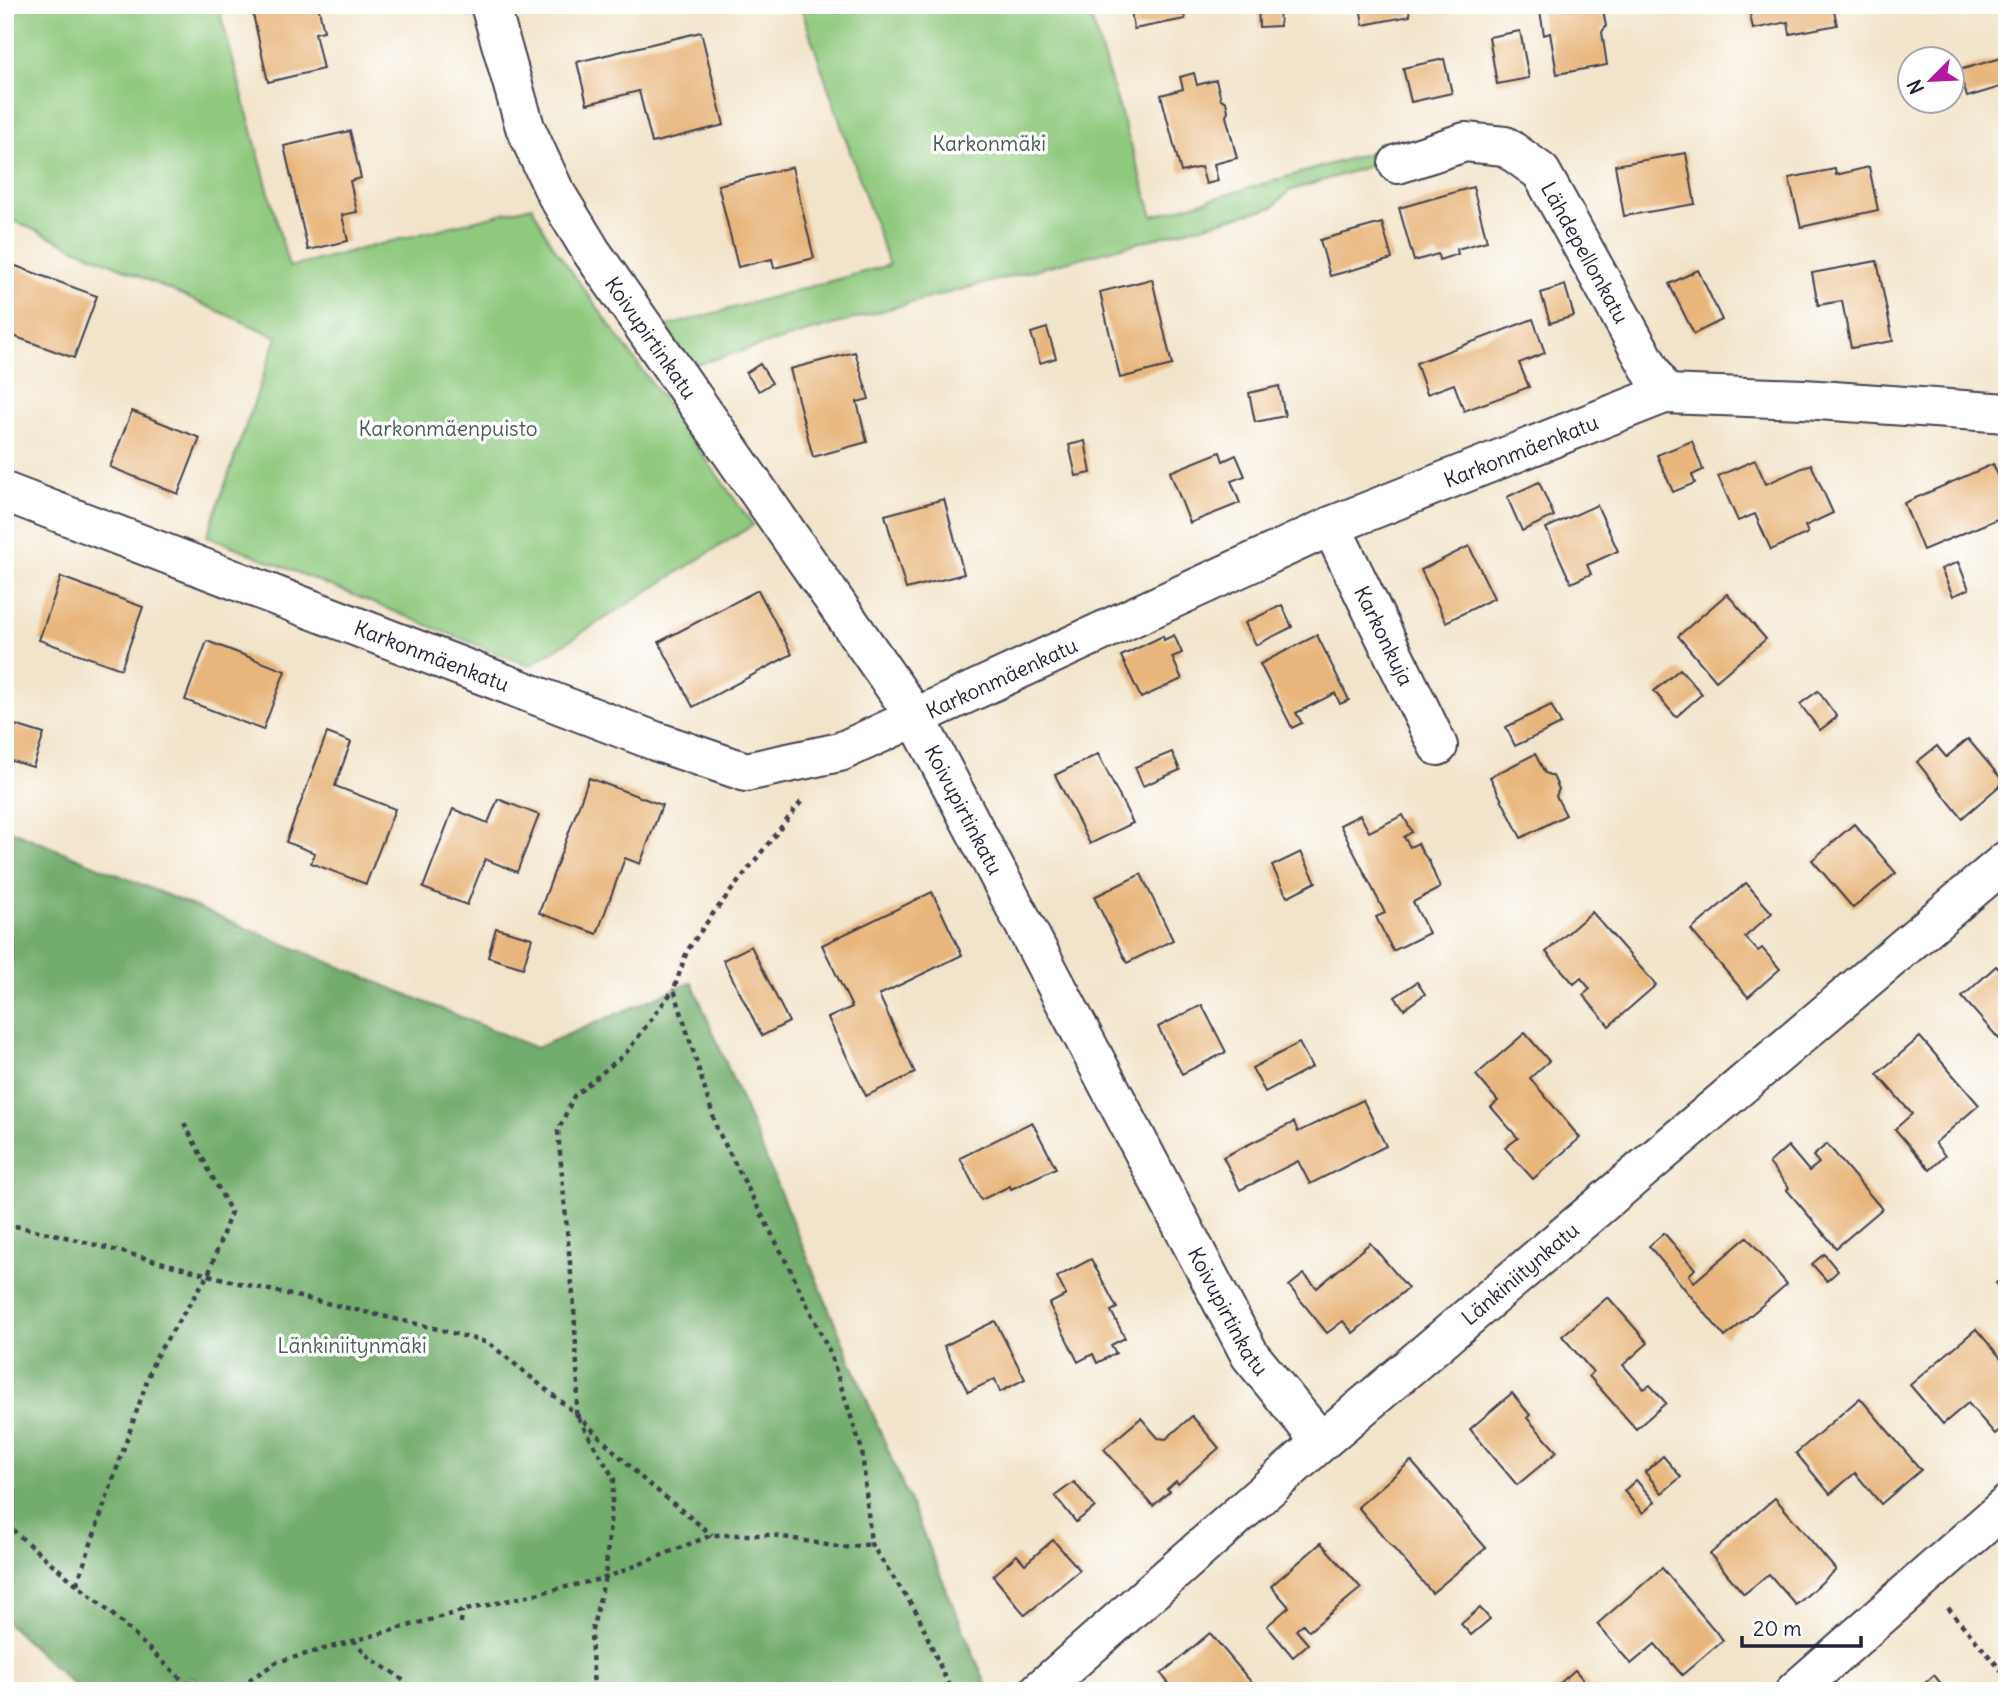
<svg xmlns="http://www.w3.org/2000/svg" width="2012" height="1696" viewBox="0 0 2012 1696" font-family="Delius,sans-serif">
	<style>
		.green { fill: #8fc97e; stroke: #58765c; stroke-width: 2 }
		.forest { fill: #73ad6d; stroke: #4a6854; stroke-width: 2 }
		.building { fill: #e8b67b }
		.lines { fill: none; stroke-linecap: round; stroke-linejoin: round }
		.minor-casing { stroke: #413f50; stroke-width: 42 }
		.path { stroke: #413f50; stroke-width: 4.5; stroke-dasharray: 5 5; stroke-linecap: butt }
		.minor { stroke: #fff; stroke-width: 38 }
		.labels { text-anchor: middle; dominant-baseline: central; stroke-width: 7; stroke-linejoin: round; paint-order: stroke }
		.park-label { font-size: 21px; fill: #485c52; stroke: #fff }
		.street-label { font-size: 21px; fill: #22223b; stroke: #fff }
	</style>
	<rect width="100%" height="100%" fill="#fff"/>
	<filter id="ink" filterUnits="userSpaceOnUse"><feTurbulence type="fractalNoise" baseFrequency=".0143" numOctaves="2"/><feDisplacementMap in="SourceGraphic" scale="14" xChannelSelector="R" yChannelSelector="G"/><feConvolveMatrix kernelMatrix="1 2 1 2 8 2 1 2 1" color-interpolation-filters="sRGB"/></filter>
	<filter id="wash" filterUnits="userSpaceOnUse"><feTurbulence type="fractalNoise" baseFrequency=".00686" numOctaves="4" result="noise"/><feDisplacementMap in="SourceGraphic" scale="28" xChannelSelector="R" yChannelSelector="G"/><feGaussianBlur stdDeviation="1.57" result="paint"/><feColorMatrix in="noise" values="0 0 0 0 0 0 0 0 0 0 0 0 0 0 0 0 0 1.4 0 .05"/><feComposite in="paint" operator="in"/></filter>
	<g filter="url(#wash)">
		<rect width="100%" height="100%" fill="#f2e4ca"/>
		<g class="green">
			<path d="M 5,5 L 218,5 L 289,267 L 532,206 L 549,240 L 753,525 L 529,666 L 207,536 L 277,337 L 5,217 Z"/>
			<path d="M 800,5 L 1087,5 L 1153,216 L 1379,150 L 1383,162 L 1289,191 L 1273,207 L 899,306 L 690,366 L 667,326 L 889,265 Z"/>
		</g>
		<path class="forest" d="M 5,828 L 536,1048 L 692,982 L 989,1691 L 207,1691 L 192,1676 L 181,1691 L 80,1691 L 5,1621 Z"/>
		<g id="blocks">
			<g class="building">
				<path d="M 251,5 L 318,5 L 324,31 L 315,33 L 323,69 L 268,82 Z"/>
				<path d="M 1130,5 L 1182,5 L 1185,19 L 1134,29 Z"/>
				<path d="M 1258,5 L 1279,5 L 1280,26 L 1259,27 Z"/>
				<path d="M 1360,5 L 1408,5 L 1410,16 L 1363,25 Z"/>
				<path d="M 1539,5 L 1602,5 L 1606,26 L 1602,32 L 1607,65 L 1557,74 L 1550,33 L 1544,35 Z"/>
				<path d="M 1748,5 L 1833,5 L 1837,25 L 1790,34 L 1788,22 L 1753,29 Z"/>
				<path d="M 1520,31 L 1529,78 L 1497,84 L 1489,37 Z"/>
				<path d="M 701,32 L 724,125 L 652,143 L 639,91 L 587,104 L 577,62 Z"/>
				<path d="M 2005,57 L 2007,65 L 2007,85 L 1967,97 L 1959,70 Z"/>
				<path d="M 1444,59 L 1452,93 L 1411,102 L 1403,68 Z"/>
				<path d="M 1194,73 L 1197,85 L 1216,80 L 1221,99 L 1226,102 L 1228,111 L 1226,116 L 1237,158 L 1214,164 L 1218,181 L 1206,184 L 1201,167 L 1181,172 L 1161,95 L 1183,89 L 1180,77 Z"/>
				<path d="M 350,131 L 361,178 L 350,181 L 357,212 L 342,215 L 348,241 L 308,250 L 284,146 Z"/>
				<path d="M 1686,153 L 1695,204 L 1624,216 L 1615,165 Z"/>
				<path d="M 792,167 L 814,258 L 774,268 L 772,259 L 738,267 L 718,185 Z"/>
				<path d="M 1869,167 L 1878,210 L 1801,227 L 1789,178 L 1835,169 L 1836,175 Z"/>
				<path d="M 1473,187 L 1487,241 L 1457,249 L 1458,254 L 1439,260 L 1438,254 L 1414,261 L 1399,208 Z"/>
				<path d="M 1382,223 L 1392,259 L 1330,276 L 1320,240 Z"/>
				<path d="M 1877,261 L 1893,341 L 1851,348 L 1842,301 L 1818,305 L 1812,273 Z"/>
				<path d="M 13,265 L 97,296 L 74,358 L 5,333 L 5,286 Z"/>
				<path d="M 1698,270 L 1722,320 L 1694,334 L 1669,284 Z"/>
				<path d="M 1152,279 L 1172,365 L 1120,378 L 1100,292 Z"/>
				<path d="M 1565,285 L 1574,316 L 1550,323 L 1541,293 Z"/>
				<path d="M 1533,319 L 1545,353 L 1519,363 L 1529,387 L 1464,411 L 1454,384 L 1427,394 L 1416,363 Z"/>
				<path d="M 1047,328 L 1056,358 L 1040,363 L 1031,333 Z"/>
				<path d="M 855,352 L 869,399 L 857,402 L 867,442 L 813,457 L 790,369 Z"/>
				<path d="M 760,364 L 772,383 L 759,391 L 746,373 Z"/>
				<path d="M 1279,386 L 1285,416 L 1255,422 L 1249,393 Z"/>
				<path d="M 132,411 L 200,438 L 178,494 L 110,467 Z"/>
				<path d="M 1085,441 L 1091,473 L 1076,476 L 1069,445 Z"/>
				<path d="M 1692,441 L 1703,470 L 1692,475 L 1695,483 L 1673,492 L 1657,455 Z"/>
				<path d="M 1220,452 L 1223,461 L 1236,455 L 1245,476 L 1231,481 L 1240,503 L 1190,523 L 1170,472 Z"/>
				<path d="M 1755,460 L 1766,484 L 1811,464 L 1833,513 L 1805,526 L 1808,533 L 1771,550 L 1755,514 L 1738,521 L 1718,476 Z"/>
				<path d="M 1993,464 L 2007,495 L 2007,515 L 1923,550 L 1904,503 Z"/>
				<path d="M 1539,482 L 1554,516 L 1522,531 L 1507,497 Z"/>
				<path d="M 944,499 L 964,574 L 906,589 L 885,515 Z"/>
				<path d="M 1597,505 L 1618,551 L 1587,565 L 1591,574 L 1571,583 L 1546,528 Z"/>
				<path d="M 1469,546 L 1494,598 L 1446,622 L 1421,570 Z"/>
				<path d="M 1958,562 L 1969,589 L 1953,596 L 1941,569 Z"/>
				<path d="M 61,577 L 143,607 L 121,669 L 39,640 Z"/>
				<path d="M 758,590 L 792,654 L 693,707 L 659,642 Z"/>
				<path d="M 1727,594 L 1766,639 L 1716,681 L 1678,636 Z"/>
				<path d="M 1282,605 L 1292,627 L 1256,645 L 1245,623 Z"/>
				<path d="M 1174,635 L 1182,653 L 1172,657 L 1182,679 L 1141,698 L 1121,656 L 1163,636 L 1164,640 Z"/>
				<path d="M 1317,635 L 1349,700 L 1340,704 L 1335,693 L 1296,713 L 1302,723 L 1292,728 L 1260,664 Z"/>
				<path d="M 207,641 L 285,671 L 263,730 L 185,700 Z"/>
				<path d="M 1680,669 L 1702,694 L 1676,717 L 1654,691 Z"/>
				<path d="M 1818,691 L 1837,717 L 1820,730 L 1800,704 Z"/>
				<path d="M 1551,705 L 1561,724 L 1515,746 L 1506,727 Z"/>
				<path d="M 5,722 L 44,734 L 33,767 L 5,759 Z"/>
				<path d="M 327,733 L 351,742 L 335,786 L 395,809 L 366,884 L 311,863 L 315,853 L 286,842 Z"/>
				<path d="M 1968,739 L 2004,782 L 1962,818 L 1917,762 L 1937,746 L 1946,757 Z"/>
				<path d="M 1172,752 L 1180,770 L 1143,786 L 1135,767 Z"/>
				<path d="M 1098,754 L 1133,823 L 1090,844 L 1055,775 Z"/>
				<path d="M 1535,754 L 1545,773 L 1553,776 L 1559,789 L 1556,796 L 1566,815 L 1521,838 L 1490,777 Z"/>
				<path d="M 589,778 L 662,805 L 640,864 L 625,858 L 597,934 L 539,913 Z"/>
				<path d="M 498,799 L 539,815 L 517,872 L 485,859 L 467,905 L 423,888 L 453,809 L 488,823 Z"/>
				<path d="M 1360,815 L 1369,832 L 1403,815 L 1412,832 L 1404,837 L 1410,847 L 1418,843 L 1422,852 L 1429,861 L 1440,888 L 1413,902 L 1429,933 L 1393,951 L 1376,917 L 1385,913 L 1340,825 Z"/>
				<path d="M 1854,824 L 1896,873 L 1853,908 L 1812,860 Z"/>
				<path d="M 1301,852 L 1316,882 L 1287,897 L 1272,866 Z"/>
				<path d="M 1141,874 L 1173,940 L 1127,963 L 1094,897 Z"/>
				<path d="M 1746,883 L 1772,913 L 1745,937 L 1758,951 L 1762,948 L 1780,969 L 1748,997 L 1691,930 Z"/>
				<path d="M 932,892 L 962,955 L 879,995 L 915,1073 L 866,1096 L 828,1018 L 852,1007 L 822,945 Z"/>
				<path d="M 1592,912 L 1656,985 L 1609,1026 L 1583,995 L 1590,989 L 1581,978 L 1574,984 L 1546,952 Z"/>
				<path d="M 496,928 L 532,938 L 523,968 L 488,957 Z"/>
				<path d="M 751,946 L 789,1022 L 762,1036 L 723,960 Z"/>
				<path d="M 1996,966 L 2007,978 L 2007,1048 L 1962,997 Z"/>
				<path d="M 1417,982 L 1425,994 L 1404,1009 L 1395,997 Z"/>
				<path d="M 1202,1005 L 1226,1052 L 1182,1074 L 1158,1027 Z"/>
				<path d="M 1525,1033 L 1549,1061 L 1530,1078 L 1580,1138 L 1533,1179 L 1505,1148 L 1518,1138 L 1491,1107 L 1498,1101 L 1476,1075 Z"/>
				<path d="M 1920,1037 L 1979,1105 L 1935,1143 L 1945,1156 L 1930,1170 L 1895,1129 L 1912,1114 L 1877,1074 Z"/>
				<path d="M 1299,1043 L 1312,1067 L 1265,1092 L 1252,1068 Z"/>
				<path d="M 1363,1100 L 1386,1146 L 1310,1184 L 1298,1161 L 1240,1190 L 1223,1157 L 1294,1122 L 1298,1132 Z"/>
				<path d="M 1032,1122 L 1056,1168 L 1011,1189 L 1010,1186 L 981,1200 L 960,1158 Z"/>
				<path d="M 1827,1144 L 1882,1209 L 1836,1248 L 1787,1190 L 1789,1188 L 1769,1163 L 1788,1146 L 1809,1171 L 1819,1163 L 1813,1156 Z"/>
				<path d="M 1664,1233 L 1695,1269 L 1689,1275 L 1694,1282 L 1747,1237 L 1787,1284 L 1725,1337 L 1649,1246 Z"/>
				<path d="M 1370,1243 L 1408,1288 L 1353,1333 L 1343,1321 L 1327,1333 L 1289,1286 L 1304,1274 L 1317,1288 Z"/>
				<path d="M 1824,1254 L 1838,1271 L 1827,1281 L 1812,1264 Z"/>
				<path d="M 1091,1259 L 1117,1308 L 1111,1311 L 1125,1338 L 1111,1345 L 1116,1353 L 1097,1363 L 1093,1354 L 1078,1362 L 1049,1304 L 1066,1295 L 1057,1277 Z"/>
				<path d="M 2007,1274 L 2007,1295 L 1996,1283 Z"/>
				<path d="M 1608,1297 L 1648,1343 L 1623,1365 L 1644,1389 L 1650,1385 L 1666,1403 L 1636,1429 L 1589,1376 L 1593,1372 L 1562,1336 Z"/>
				<path d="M 995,1321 L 1025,1379 L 1000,1392 L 995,1379 L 968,1392 L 944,1346 Z"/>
				<path d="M 1976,1329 L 2007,1365 L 2007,1423 L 1995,1434 L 1968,1403 L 1943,1424 L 1910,1385 Z"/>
				<path d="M 1512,1393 L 1530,1415 L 1527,1418 L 1557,1452 L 1517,1485 L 1470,1429 Z"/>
				<path d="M 1860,1398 L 1921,1470 L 1881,1504 L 1855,1473 L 1830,1494 L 1796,1453 Z"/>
				<path d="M 1192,1416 L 1219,1448 L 1178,1484 L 1176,1481 L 1167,1489 L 1170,1491 L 1153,1506 L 1104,1449 L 1141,1418 L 1158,1438 L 1166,1439 Z"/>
				<path d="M 1663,1456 L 1681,1477 L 1662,1493 L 1645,1472 Z"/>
				<path d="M 1411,1461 L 1486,1548 L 1432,1593 L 1358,1507 Z"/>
				<path d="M 1636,1480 L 1655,1502 L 1643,1513 L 1624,1491 Z"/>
				<path d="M 1074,1482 L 1095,1507 L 1076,1522 L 1055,1496 Z"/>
				<path d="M 1775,1498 L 1836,1570 L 1796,1605 L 1769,1574 L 1744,1594 L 1710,1554 Z"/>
				<path d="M 1053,1540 L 1080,1570 L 1025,1615 L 993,1576 L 1017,1555 L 1025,1564 Z"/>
				<path d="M 1321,1543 L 1361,1588 L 1309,1631 L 1303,1624 L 1296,1630 L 1308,1644 L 1293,1657 L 1267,1626 L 1289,1607 L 1271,1586 Z"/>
				<path d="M 1662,1568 L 1723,1640 L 1682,1675 L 1655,1644 L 1631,1664 L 1597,1624 Z"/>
				<path d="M 1480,1608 L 1490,1619 L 1471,1635 L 1461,1624 Z"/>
				<path d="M 1210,1633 L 1257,1689 L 1256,1691 L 1175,1691 L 1161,1674 Z"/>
				<path d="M 1575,1670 L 1593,1691 L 1551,1691 Z"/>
				<path d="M 1934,1675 L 1947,1691 L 1916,1691 Z"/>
			</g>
		</g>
	</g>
	<g filter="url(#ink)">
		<use href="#blocks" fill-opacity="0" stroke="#413f50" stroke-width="2"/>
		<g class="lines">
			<g class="minor-casing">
				<g id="minor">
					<path id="s1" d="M 490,5 L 525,127 L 555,192 L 591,251 L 916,718 L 1250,1355 L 1321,1442"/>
					<path id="s2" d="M 1398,164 L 1465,142 L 1505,146 L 1541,172 L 1664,394"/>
					<path id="s3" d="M 5,492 L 655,741 L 746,772 L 840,752 L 1331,526 L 1664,394 L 1804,399 L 2007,413"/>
					<path id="s4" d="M 1331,526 L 1438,746"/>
					<path id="s5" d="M 1039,1691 L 1321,1442 L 2007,860"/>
					<path d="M 1795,1691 L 2007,1505"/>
				</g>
			</g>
			<g class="path">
				<path d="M 801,802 L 712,915 L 687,951 L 674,989 L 717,1129 L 789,1267 L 830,1353 L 862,1450 L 871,1544 L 917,1613 L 951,1691"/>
				<path d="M 5,1224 L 58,1235 L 239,1283 L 430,1327 L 489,1343 L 576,1414 L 578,1387 L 574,1307 L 558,1131 L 574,1096 L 626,1053 L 674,989"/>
				<path d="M 5,1523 L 33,1548 L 111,1613 L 194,1691"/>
				<path d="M 77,1584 L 155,1358 L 208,1275 L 231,1212 L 184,1123"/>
				<path d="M 1948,1608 L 2007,1677"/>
				<path d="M 461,1623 L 462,1611"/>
				<path d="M 353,1640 L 371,1659 L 394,1673 L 416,1691"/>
				<path d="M 232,1691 L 277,1662 L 462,1611 L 605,1578 L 712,1535 L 773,1535 L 843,1548 L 871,1544"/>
				<path d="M 594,1691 L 591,1634 L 605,1578 L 614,1479 L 576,1414 L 643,1479 L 712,1535"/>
			</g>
			<use href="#minor" class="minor"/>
		</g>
	</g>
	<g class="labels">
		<g class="park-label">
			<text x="989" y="143">Karkonmäki</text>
			<text x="448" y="428">Karkonmäenpuisto</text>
			<text x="352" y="1345">Länkiniitynmäki</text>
		</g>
		<g class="street-label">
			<text stroke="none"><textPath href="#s2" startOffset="247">Lähdepellonkatu</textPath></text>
			<text stroke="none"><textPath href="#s1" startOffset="373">Koivupirtinkatu</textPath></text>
			<text stroke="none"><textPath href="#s3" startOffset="1633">Karkonmäenkatu</textPath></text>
			<text stroke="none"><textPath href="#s4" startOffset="122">Karkonkuja</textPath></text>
			<text stroke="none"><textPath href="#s3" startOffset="457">Karkonmäenkatu</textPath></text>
			<text stroke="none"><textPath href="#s3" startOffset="1066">Karkonmäenkatu</textPath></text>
			<text stroke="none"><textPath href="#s1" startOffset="940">Koivupirtinkatu</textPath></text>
			<text stroke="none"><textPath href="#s5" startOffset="637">Länkiniitynkatu</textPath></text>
			<text stroke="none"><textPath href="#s1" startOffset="1507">Koivupirtinkatu</textPath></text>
		</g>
	</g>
	<rect width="2012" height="1696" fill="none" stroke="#fff" stroke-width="28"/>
	<g transform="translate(1931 80) rotate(246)"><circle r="33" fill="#ffffff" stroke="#a7a7b1" stroke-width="2"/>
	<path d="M0-5L12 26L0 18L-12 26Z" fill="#b5179e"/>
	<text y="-10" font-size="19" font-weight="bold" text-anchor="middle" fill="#22223b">N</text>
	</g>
	<path d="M1742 1636v10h119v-10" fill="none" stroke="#22223b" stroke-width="3.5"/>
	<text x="1753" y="1636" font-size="21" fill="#22223b" stroke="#ffffff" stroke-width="5" paint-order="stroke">20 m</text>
</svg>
